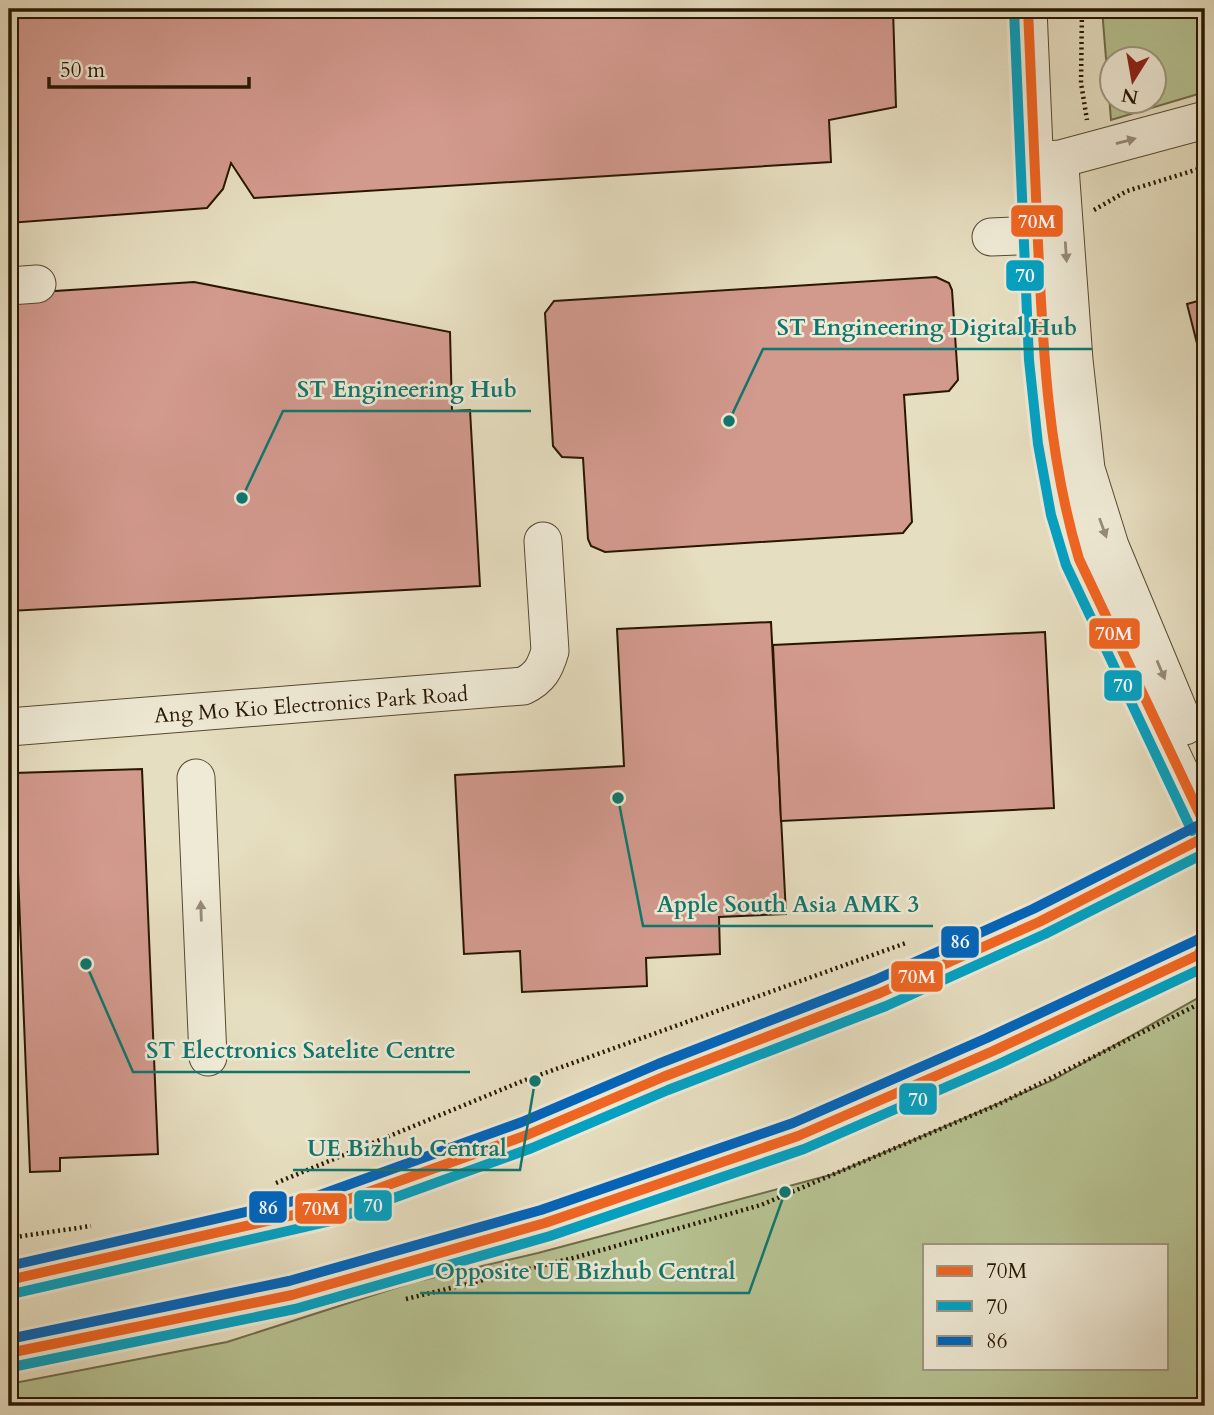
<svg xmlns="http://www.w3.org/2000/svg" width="1214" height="1415" viewBox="0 0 1214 1415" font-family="Cardo,serif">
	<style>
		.green { fill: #b6c191; stroke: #706c4a; stroke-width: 2; fill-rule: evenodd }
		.building { fill: #d2998d; stroke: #291703; stroke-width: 2 }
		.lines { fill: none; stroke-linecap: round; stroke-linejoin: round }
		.minor-casing { stroke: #584932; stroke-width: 39 }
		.major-casing { stroke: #291703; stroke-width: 41 }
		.path { stroke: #291703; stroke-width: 4.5; stroke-dasharray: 2 3.5; stroke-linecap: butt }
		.minor { stroke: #efead6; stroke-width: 37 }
		.major { stroke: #e3bf80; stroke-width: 38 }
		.bus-1-casing { stroke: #efead6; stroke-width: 16 }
		.bus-2-casing { stroke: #efead6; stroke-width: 16 }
		.bus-3-casing { stroke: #efead6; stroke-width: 16 }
		.bus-1 { stroke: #f26522; stroke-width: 10 }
		.bus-2 { stroke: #02a2c4; stroke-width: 10 }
		.bus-3 { stroke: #0065bd; stroke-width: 10 }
		.oneway { fill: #968b77 }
		.labels { text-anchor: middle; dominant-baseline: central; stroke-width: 5; stroke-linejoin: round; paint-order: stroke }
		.street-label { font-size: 21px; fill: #291703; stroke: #efead6 }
		.leader { fill: none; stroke: #0f766e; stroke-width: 2.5 }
		.callout-dot { fill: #0f766e; stroke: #efead6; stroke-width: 2.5 }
		.callout-label { font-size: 23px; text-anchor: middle; font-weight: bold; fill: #0f766e; stroke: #efead6; stroke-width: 5; stroke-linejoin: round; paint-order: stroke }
		.line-badge { stroke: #efead6; stroke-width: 2.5 }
		.badge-label { font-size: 19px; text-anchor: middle; font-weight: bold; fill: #fff }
	</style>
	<rect width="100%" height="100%" fill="#e6dec0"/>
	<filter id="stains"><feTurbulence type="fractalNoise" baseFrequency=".00286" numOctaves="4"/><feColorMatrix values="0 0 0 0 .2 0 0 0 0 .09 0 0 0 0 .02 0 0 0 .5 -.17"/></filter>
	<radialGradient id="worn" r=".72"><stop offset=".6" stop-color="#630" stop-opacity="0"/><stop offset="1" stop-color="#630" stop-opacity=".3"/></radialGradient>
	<g class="green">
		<path d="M 1102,9 L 1205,9 L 1205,92 L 1111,120 ZM 1112,60 L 1154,60 L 1154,102 L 1112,102 Z"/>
		<path d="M 1205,994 L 1205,1406 L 9,1406 L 9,1384 L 227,1342 L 414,1282 L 538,1253 L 834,1174 L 1053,1080 ZM 925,1245 L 1167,1245 L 1167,1368 L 925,1368 Z"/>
	</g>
	<g class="building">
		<path d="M 9,9 L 893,9 L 896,107 L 829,120 L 831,162 L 254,198 L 231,163 L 223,189 L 207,208 L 9,223 L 9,98 L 14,95 L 9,93 Z"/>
		<path d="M 936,277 L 949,283 L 952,290 L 958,380 L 949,391 L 904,395 L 912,522 L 903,533 L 605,552 L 591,546 L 588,539 L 583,458 L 562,457 L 553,446 L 545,313 L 554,301 Z"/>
		<path d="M 194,282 L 450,332 L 452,411 L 470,410 L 480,586 L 9,611 L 9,294 Z"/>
		<path d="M 1205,299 L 1205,375 L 1187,304 Z"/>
		<path d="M 771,622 L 786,914 L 719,917 L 720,954 L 646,958 L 647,986 L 522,992 L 520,951 L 464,954 L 455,775 L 624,766 L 617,629 Z"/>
		<path d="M 1045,632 L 1054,808 L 781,821 L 773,645 Z"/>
		<path d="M 142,769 L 158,1154 L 60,1158 L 60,1171 L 30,1172 L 14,773 Z"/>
	</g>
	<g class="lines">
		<g class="minor-casing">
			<g id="minor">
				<path d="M 1028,9 L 1043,359 L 1052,443 L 1065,512 L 1079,559 L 1205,825"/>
				<path d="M 1036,161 L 1060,159 L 1205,120"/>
				<path d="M 1060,167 L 1074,360 L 1086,469 L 1110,546 L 1185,726"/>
				<path d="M 991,237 L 1039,235"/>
				<path d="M 9,286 L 37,284"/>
				<path d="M 9,727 L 523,686 C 540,678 545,668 550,651 L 543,541"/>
				<path d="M 196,778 L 208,1057"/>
			</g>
		</g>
		<g class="major-casing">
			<g id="major">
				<path d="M 9,1280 L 324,1208 L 527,1135 L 663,1077 L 880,993 L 1039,922 L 1205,837"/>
				<path d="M 9,1353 L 292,1295 L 545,1223 L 798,1136 L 993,1051 L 1205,952"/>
			</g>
		</g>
		<g class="path">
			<path d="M 1082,9 L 1081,83 L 1087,120"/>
			<path d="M 1094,210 L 1127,191 L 1205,167"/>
			<path d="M 276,1183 L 520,1082 L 906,943"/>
			<path d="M 9,1238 L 91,1226"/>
			<path d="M 406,1299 L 577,1257 L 761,1205 L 999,1104 L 1205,1001"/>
		</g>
		<use href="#minor" class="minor"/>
		<use href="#major" class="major"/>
		<g class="bus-1-casing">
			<g id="bus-1">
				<path d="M 1028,9 C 1031,87 1035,165 1038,243 C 1043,351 1048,455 1079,559 L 1205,825"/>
				<path d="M 9,1280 L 324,1208 L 527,1135 L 663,1077 L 880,993 L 1039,922 L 1205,837"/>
				<path d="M 9,1353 L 292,1295 L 545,1223 L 798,1136 L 993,1051 L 1198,955 L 1205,942"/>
			</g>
		</g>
		<g class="bus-2-casing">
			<g id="bus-2">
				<path d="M 1014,10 L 1029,360 L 1038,444 L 1051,515 L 1066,565 L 1192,831"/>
				<path d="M 12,1294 L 327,1222 L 532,1148 L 668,1090 L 886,1006 L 1045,934 L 1205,853"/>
				<path d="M 12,1367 L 295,1309 L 550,1236 L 804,1149 L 999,1064 L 1205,967"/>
			</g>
		</g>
		<g class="bus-3-casing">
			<g id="bus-3">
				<path d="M 9,1266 L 320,1195 L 522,1122 L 658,1064 L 875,980 L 1033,909 L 1199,825"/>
				<path d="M 9,1339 L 289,1281 L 541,1210 L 793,1123 L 987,1038 L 1199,939"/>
			</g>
		</g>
		<use href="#bus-1" class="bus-1"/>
		<use href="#bus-2" class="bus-2"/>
		<use href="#bus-3" class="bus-3"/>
	</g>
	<defs><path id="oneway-solid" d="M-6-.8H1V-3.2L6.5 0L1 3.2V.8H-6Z" transform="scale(1.75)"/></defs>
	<g class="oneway">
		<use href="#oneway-solid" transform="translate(1126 141) rotate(-15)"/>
		<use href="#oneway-solid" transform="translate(1066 252) rotate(86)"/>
		<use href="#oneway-solid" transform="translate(1103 528) rotate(70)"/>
		<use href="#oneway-solid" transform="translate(1161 670) rotate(67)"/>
		<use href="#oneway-solid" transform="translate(201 911) rotate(-92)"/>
	</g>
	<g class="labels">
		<g class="street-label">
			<text transform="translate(311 705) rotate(-4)">Ang Mo Kio Electronics Park Road</text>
		</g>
	</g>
	<path class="leader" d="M729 421L763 349H1092M242 498L283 411H531M618 798L643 926H933M86 964L133 1072H470M535 1081L520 1170H293M785 1192L749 1293H420"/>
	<g class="callout-dot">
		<circle cx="729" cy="421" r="7"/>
		<circle cx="242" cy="498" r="7"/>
		<circle cx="618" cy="798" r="7"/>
		<circle cx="86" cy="964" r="7"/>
		<circle cx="535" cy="1081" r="7"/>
		<circle cx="785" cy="1192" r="7"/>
	</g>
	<g class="callout-label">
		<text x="927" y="335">ST Engineering Digital Hub</text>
		<text x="407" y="397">ST Engineering Hub</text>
		<text x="788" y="912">Apple South Asia AMK 3</text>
		<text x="301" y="1058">ST Electronics Satelite Centre</text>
		<text x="407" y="1156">UE Bizhub Central</text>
		<text x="585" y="1279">Opposite UE Bizhub Central</text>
	</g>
	<g class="line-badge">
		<rect x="1010" y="204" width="54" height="34" rx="7" fill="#f26522"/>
		<rect x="1005" y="259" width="40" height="33" rx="7" fill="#02a2c4"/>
		<rect x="1088" y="617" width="53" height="33" rx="7" fill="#f26522"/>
		<rect x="1103" y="669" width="40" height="33" rx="7" fill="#02a2c4"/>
		<rect x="940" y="925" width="40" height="34" rx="7" fill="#0065bd"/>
		<rect x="890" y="960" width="54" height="33" rx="7" fill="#f26522"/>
		<rect x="898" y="1082" width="40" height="34" rx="7" fill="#02a2c4"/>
		<rect x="353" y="1189" width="40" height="33" rx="7" fill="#02a2c4"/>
		<rect x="248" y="1190" width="40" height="34" rx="7" fill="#0065bd"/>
		<rect x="294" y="1192" width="54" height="33" rx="7" fill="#f26522"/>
	</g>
	<g class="badge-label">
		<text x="1037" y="228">70M</text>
		<text x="1025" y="282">70</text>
		<text x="1114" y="640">70M</text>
		<text x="1123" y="692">70</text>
		<text x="960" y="948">86</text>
		<text x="917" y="983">70M</text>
		<text x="918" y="1106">70</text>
		<text x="373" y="1212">70</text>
		<text x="268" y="1214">86</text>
		<text x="321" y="1215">70M</text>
	</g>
	<rect width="1214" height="1415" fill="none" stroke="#e6dec0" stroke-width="35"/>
	<rect x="10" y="10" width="1193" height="1394" fill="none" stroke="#291703" stroke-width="3.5"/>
	<rect x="18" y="18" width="1179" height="1380" fill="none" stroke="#291703" stroke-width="2"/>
	<rect x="923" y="1244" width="245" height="126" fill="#efead6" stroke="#a09682" stroke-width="2"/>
	<rect x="937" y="1266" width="35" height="10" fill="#f26522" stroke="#a09682" stroke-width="2"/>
	<text x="986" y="1278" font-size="21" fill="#291703">70M</text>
	<rect x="937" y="1301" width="35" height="10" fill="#02a2c4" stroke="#a09682" stroke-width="2"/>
	<text x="986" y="1314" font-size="21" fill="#291703">70</text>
	<rect x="937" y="1336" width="35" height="10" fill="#0065bd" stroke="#a09682" stroke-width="2"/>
	<text x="986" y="1348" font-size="21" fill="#291703">86</text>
	<g transform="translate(1133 80) rotate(191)"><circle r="33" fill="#efead6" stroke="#a09682" stroke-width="2"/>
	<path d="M0-5L12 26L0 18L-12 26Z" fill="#8f2418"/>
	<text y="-10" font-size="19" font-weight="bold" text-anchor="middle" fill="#291703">N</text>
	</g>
	<path d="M49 77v10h200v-10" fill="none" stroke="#291703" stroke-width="3.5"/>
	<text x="60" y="77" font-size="21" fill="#291703" stroke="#efead6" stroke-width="5" paint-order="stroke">50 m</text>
	<rect width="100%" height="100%" filter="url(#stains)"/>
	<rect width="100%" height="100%" fill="url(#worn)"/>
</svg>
